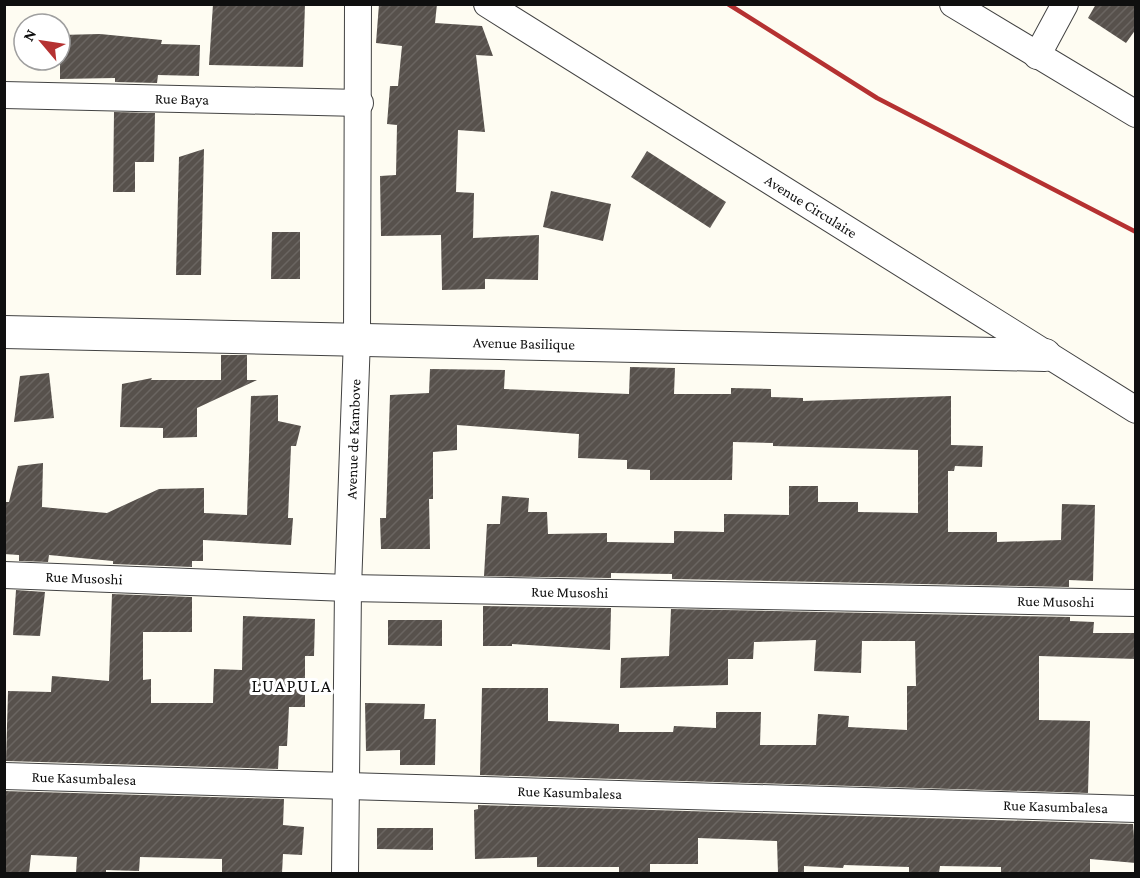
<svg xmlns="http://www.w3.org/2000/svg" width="1140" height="878" viewBox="0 0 1140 878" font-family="'Crimson Pro',serif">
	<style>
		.building { fill: url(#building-hatch) }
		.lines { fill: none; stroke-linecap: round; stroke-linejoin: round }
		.minor-casing { stroke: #424242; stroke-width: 28 }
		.tertiary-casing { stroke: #424242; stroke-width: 34 }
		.minor { stroke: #fff; stroke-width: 26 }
		.tertiary { stroke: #fff; stroke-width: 32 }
		.rail { stroke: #b53131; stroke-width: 4.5 }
		.labels { text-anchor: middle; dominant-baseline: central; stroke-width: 6; stroke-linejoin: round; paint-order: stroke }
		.street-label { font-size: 15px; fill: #0f0f0f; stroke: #fff }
		.quarter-label { font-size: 18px; letter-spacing: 1.5px; fill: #0f0f0f; stroke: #fff }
	</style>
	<defs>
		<pattern id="building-hatch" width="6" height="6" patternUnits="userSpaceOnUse" patternTransform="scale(1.5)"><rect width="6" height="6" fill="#57514c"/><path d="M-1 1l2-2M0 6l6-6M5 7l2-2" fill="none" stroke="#6a6561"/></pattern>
	</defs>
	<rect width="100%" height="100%" fill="#fefcf2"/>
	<g class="building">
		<path d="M 213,4 L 305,4 L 303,67 L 209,65 Z"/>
		<path d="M 379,4 L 437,4 L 435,23 L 482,26 L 493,56 L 476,55 L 485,132 L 458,130 L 456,192 L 474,193 L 473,238 L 539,235 L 538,280 L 485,279 L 485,289 L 442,290 L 441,235 L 381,236 L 380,176 L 396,175 L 397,125 L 387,124 L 390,86 L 398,86 L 402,46 L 376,43 Z"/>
		<path d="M 1096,4 L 1136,4 L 1136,29 L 1126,43 L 1088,18 Z"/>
		<path d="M 100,34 L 162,40 L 161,44 L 200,45 L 199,76 L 158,75 L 157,83 L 115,82 L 115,78 L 60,79 L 60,35 Z"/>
		<path d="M 114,112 L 155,113 L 154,162 L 135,162 L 135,192 L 113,192 Z"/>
		<path d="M 204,149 L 201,275 L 176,275 L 179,157 Z"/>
		<path d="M 647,151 L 726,202 L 710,228 L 631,177 Z"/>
		<path d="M 551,191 L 611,204 L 603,241 L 543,227 Z"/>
		<path d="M 272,232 L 300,232 L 300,279 L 271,279 Z"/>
		<path d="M 221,355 L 247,355 L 247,380 L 257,380 L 197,408 L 197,437 L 163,438 L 163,428 L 120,427 L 122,384 L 152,378 L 151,380 L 221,380 Z"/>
		<path d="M 630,367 L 675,368 L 674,394 L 731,394 L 731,388 L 771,389 L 771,397 L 803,398 L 803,401 L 951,396 L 951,445 L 983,446 L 982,467 L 955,466 L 954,471 L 948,471 L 948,532 L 997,532 L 997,542 L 1061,540 L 1062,504 L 1095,505 L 1093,581 L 1069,580 L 1069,587 L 672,579 L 672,574 L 611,573 L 611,578 L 484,576 L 487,524 L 500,524 L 502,496 L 529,498 L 528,512 L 547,512 L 548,534 L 607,533 L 607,542 L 674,543 L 674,531 L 724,532 L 724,514 L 789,515 L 789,486 L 818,486 L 818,502 L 858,502 L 858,512 L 918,513 L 918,450 L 773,446 L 773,443 L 733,442 L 732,480 L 650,480 L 650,470 L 627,469 L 627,460 L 578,458 L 579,434 L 457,425 L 457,450 L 433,452 L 433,499 L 429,499 L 430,549 L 381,549 L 380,518 L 386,518 L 390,395 L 429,393 L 430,369 L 505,370 L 504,389 L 629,394 Z"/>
		<path d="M 49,373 L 54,418 L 14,422 L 20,376 Z"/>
		<path d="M 278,395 L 278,421 L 301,426 L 296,446 L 291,446 L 288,518 L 293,518 L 291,545 L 203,540 L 203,561 L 192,561 L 192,567 L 113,564 L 113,561 L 49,555 L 48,562 L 19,561 L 19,555 L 4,554 L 4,502 L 9,502 L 18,466 L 43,463 L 42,507 L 107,513 L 159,489 L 204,488 L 204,513 L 247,515 L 251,396 Z"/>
		<path d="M 16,590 L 45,592 L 40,636 L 13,635 Z"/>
		<path d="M 112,594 L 192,597 L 192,632 L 143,632 L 143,680 L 151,679 L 151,703 L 213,703 L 214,669 L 242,670 L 243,616 L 315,619 L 314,656 L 305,656 L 305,707 L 289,707 L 287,746 L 279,746 L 278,769 L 6,761 L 8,691 L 51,692 L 52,676 L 109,681 Z"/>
		<path d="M 483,606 L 611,608 L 610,650 L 512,644 L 512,646 L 483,646 Z"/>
		<path d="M 671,609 L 1070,617 L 1070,621 L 1094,622 L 1093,633 L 1136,633 L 1136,659 L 1039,656 L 1039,720 L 1090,721 L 1088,793 L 480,775 L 482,688 L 548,688 L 548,721 L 619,724 L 619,732 L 673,732 L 674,726 L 716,728 L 716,712 L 761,712 L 760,745 L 816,745 L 818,714 L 849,716 L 848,727 L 907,730 L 907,686 L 916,686 L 915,641 L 862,641 L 861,673 L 814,671 L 816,640 L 754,642 L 753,659 L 728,659 L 728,685 L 620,688 L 621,658 L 669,656 Z"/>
		<path d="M 388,620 L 442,620 L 442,646 L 388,645 Z"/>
		<path d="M 365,703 L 425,704 L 424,719 L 436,719 L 435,765 L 400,765 L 400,750 L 366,751 Z"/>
		<path d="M 4,791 L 284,799 L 283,825 L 304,827 L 302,855 L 283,854 L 282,873 L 222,873 L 222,859 L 140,857 L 139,871 L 106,870 L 106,873 L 76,873 L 77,857 L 31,855 L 29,873 L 4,873 Z"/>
		<path d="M 478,805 L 1133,824 L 1136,863 L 1090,859 L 1090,873 L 1001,873 L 1001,867 L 940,866 L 939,873 L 909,873 L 909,867 L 844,865 L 843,868 L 804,866 L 804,873 L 778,873 L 777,841 L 698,838 L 698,864 L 650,864 L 650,873 L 619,873 L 619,867 L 537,867 L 537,857 L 475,859 L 474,810 L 478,809 Z"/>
		<path d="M 377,828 L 433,828 L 433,850 L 377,849 Z"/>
	</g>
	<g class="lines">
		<g class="minor-casing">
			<g id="minor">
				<path id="s1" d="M 487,4 L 1136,410"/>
				<path d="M 953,4 L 1136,114"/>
				<path d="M 1037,56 L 1065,4"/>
				<path id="s2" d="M 4,95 L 360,103"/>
				<path id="s3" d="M 4,575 L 348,588 L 1136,603"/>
				<path id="s4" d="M 4,776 L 1136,809"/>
				<path id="s5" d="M 345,874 L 348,588 L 357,338 L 358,4"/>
			</g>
		</g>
		<g class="tertiary-casing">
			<g id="tertiary">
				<path id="s6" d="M 4,332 L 1045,355"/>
			</g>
		</g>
		<use href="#minor" class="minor"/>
		<use href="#tertiary" class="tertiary"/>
		<path class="rail" d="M 728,4 L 877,98 L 1136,232"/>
	</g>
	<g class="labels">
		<g class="street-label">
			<text stroke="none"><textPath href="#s2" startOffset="178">Rue Baya</textPath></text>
			<text stroke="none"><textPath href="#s1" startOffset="382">Avenue Circulaire</textPath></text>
			<text stroke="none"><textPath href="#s6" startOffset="520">Avenue Basilique</textPath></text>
			<text stroke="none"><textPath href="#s5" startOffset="435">Avenue de Kambove</textPath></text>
			<text stroke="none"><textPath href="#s3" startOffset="80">Rue Musoshi</textPath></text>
			<text stroke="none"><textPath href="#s3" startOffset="566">Rue Musoshi</textPath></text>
			<text stroke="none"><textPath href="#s3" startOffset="1052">Rue Musoshi</textPath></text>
			<text stroke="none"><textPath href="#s4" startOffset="80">Rue Kasumbalesa</textPath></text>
			<text stroke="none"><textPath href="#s4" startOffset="566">Rue Kasumbalesa</textPath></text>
			<text stroke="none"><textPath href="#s4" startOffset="1052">Rue Kasumbalesa</textPath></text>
		</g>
		<g class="quarter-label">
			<text x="292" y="686">LUAPULA</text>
		</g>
	</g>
	<rect width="1140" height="878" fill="none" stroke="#0f0f0f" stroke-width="12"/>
	<g transform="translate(42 42) rotate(299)"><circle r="28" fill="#ffffff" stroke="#9f9f9f" stroke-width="1.5"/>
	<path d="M0-4.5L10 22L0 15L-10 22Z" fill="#b53131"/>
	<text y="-9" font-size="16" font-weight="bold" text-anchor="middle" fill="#0f0f0f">N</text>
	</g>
</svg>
